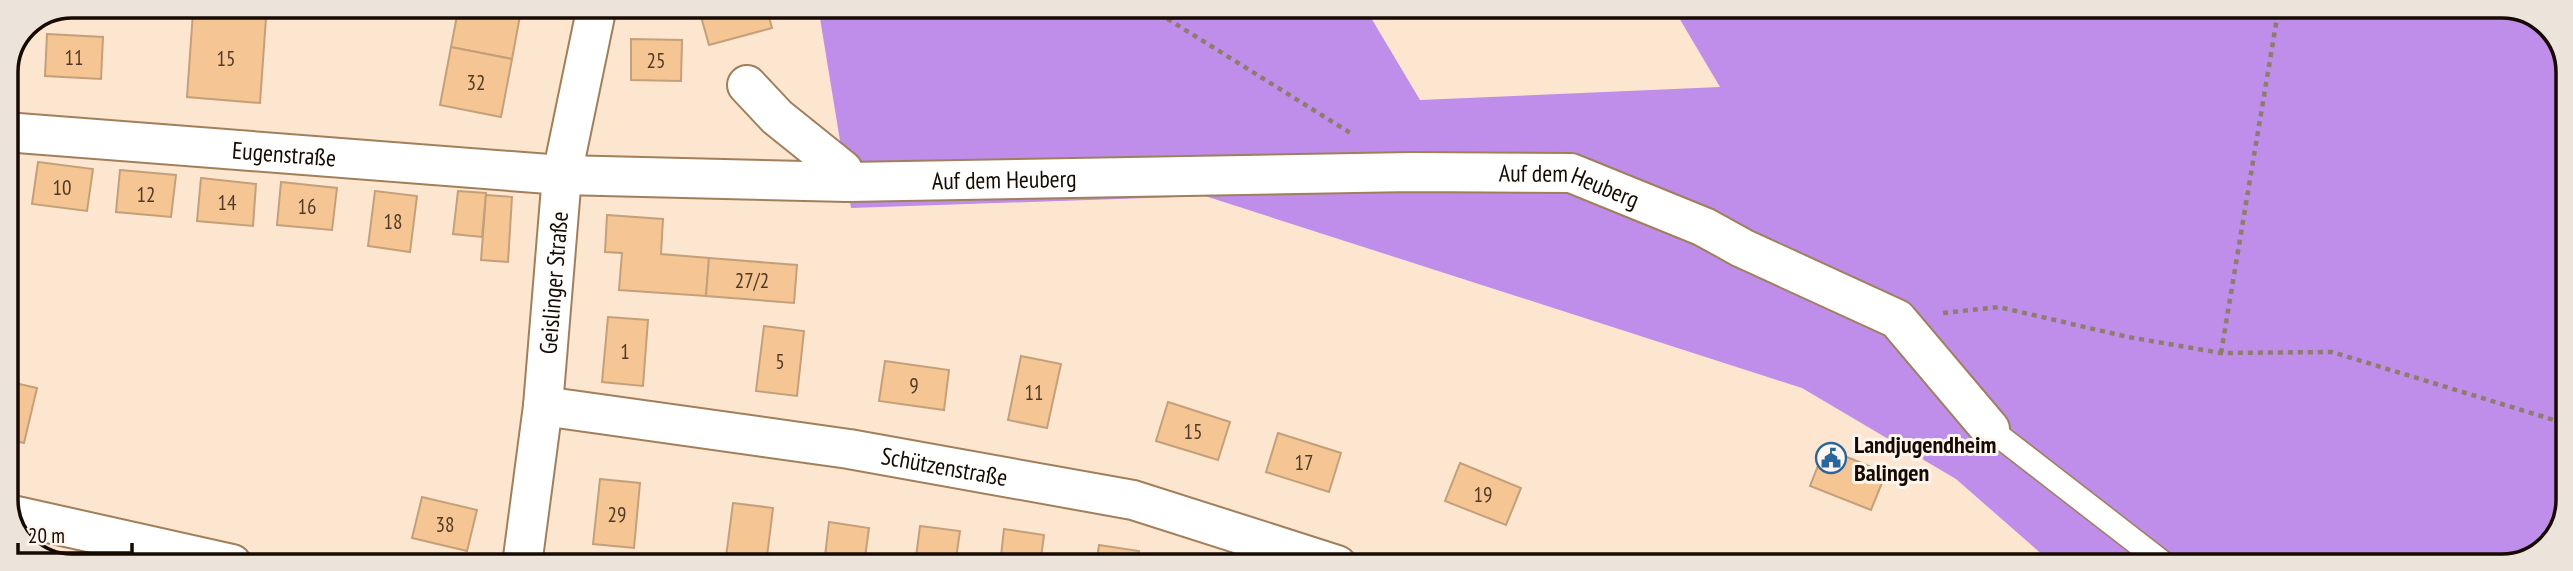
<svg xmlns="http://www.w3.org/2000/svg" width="2573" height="571" viewBox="0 0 2573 571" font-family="'PT Sans Narrow',sans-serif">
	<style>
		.forest { fill: #bf8dea }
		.building { fill: #f5c694; stroke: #c4a07a; stroke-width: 2 }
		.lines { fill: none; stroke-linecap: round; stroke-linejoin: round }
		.lane-casing { stroke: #a17f5a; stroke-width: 26 }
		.street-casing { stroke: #a17f5a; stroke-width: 42 }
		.path { stroke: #8f7d6c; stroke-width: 4.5; stroke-dasharray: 5 5; stroke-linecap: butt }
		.lane { stroke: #fff; stroke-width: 23 }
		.street { stroke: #fff; stroke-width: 38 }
		.labels { text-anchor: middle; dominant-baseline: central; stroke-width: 6; stroke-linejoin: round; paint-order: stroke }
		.number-label { font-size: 21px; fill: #4e3a26 }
		.street-label { font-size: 24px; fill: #170b01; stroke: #fef6ee }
		.poi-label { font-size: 24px; font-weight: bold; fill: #170b01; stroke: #fef6ee; text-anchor: start }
		.rim { fill: none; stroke: #170b01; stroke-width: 3.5 }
	</style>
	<rect width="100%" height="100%" fill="#fde6cf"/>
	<path class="forest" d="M 818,6 L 1364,6 L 1420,100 L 1720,87 L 1672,6 L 2515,7 L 2551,27 L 2567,63 L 2566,513 L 2542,552 L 2502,566 L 2052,565 L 2037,550 L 1956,479 L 1802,388 L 1205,196 L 851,208 Z"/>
	<g class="building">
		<path d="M 459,5 L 522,5 L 512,59 L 451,47 Z"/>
		<path d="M 698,6 L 766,6 L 772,28 L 709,45 Z"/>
		<path d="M 193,12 L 266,18 L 260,103 L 187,97 Z"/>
		<path d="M 47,34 L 103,37 L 101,79 L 45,76 Z"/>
		<path d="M 631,39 L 682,40 L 681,81 L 631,80 Z"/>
		<path d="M 451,47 L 512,59 L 501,117 L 440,105 Z"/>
		<path d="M 38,162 L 93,169 L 87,211 L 32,204 Z"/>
		<path d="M 120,170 L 176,175 L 171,217 L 116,212 Z"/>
		<path d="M 201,178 L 256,184 L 253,226 L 197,221 Z"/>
		<path d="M 281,182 L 337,188 L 332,230 L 277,225 Z"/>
		<path d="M 375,191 L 417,196 L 410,252 L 368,246 Z"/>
		<path d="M 458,191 L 486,193 L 482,237 L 453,234 Z"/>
		<path d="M 486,195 L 512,197 L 508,262 L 481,260 Z"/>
		<path d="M 607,215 L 663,219 L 661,254 L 709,258 L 706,296 L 619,290 L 622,253 L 605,252 Z"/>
		<path d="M 709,258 L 797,265 L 794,303 L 706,296 Z"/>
		<path d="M 608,317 L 648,320 L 643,386 L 602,382 Z"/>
		<path d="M 764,326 L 804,331 L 797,396 L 756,391 Z"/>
		<path d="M 1021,356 L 1061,364 L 1047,428 L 1008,420 Z"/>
		<path d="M 885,361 L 949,370 L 944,410 L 879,401 Z"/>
		<path d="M 6,381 L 37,388 L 24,443 L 6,439 Z"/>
		<path d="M 1168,402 L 1230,422 L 1218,460 L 1156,441 Z"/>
		<path d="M 1278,433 L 1341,453 L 1329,492 L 1266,472 Z"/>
		<path d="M 1825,448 L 1886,473 L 1871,510 L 1810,486 Z"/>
		<path d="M 1460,463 L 1521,488 L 1506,525 L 1445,501 Z"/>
		<path d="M 600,479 L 640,483 L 634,548 L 593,544 Z"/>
		<path d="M 422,497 L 477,510 L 467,551 L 412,538 Z"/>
		<path d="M 733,503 L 773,508 L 766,565 L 725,565 Z"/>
		<path d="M 829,522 L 869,528 L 864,565 L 824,565 Z"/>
		<path d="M 920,526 L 960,531 L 955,565 L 915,565 Z"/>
		<path d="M 1004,529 L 1044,535 L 1040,565 L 1000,565 Z"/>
		<path d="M 1099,545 L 1139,551 L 1137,565 L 1096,565 Z"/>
	</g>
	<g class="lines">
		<g class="lane-casing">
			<path id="lane" d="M 1990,429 L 2167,566"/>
		</g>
		<g class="street-casing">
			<g id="street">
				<path d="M 747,85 L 777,117 L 843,170 L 847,182"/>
				<path id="s1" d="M 5,132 L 562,175 L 847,182 L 1412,172 L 1571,173 L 1704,227 L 1742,248 L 1897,319 L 1990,429"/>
				<path id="s2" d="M 543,406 L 849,449 L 1133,500 L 1337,565"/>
				<path d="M 8,514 L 232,564"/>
				<path id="s3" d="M 522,565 L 543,406 L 562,175 L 597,6"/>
			</g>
		</g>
		<g class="path">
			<path d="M 1118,6 L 1155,11"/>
			<path d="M 1157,6 L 1155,11 L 1352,134"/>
			<path d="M 1943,313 L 1999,307 L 2128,337 L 2221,353 L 2332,352 L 2567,424"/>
			<path d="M 2221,353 L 2279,6"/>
		</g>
		<use href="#lane" class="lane"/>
		<use href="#street" class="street"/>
	</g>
	<defs>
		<g id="civic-ring" transform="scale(1.575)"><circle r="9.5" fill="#fef6ee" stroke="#28679d" stroke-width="1.5"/><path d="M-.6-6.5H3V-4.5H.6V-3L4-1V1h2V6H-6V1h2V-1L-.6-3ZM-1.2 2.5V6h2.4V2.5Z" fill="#28679d"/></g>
	</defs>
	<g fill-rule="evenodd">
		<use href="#civic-ring" x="1831" y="458"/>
	</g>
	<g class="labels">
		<g class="number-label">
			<text x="74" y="57">11</text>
			<text x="226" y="58">15</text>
			<text x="656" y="60">25</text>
			<text x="476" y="82">32</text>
			<text x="62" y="187">10</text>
			<text x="146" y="194">12</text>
			<text x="227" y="202">14</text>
			<text x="307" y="206">16</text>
			<text x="393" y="221">18</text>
			<text x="752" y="280">27/2</text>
			<text x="625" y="351">1</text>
			<text x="780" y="361">5</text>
			<text x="914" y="385">9</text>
			<text x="1034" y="392">11</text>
			<text x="1193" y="431">15</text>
			<text x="1304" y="462">17</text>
			<text x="1483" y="494">19</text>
			<text x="617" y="514">29</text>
			<text x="445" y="524">38</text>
		</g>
		<g class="street-label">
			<text stroke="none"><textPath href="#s1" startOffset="280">Eugenstraße</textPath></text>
			<text stroke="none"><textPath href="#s1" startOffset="1001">Auf dem Heuberg</textPath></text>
			<text stroke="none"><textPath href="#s1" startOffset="1568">Auf dem Heuberg</textPath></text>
			<text stroke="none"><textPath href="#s3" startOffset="284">Geislinger Straße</textPath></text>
			<text stroke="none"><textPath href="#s2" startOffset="406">Schützenstraße</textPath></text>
		</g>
		<g class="poi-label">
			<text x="1854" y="444">Landjugendheim<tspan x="1854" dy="28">Balingen</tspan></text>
		</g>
	</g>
	<path d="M0 0H2573V571H0ZM72 18H2502A54 54 0 0 1 2556 72V500A54 54 0 0 1 2502 554H72A54 54 0 0 1 18 500V72A54 54 0 0 1 72 18Z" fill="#ece3db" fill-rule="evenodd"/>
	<path class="rim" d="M72 18H2502A54 54 0 0 1 2556 72V500A54 54 0 0 1 2502 554H72A54 54 0 0 1 18 500V72A54 54 0 0 1 72 18Z"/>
	<path d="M18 543v10h114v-10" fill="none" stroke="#170b01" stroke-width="3.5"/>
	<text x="28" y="543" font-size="21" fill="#170b01" stroke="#fef6ee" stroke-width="5" paint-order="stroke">20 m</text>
</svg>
